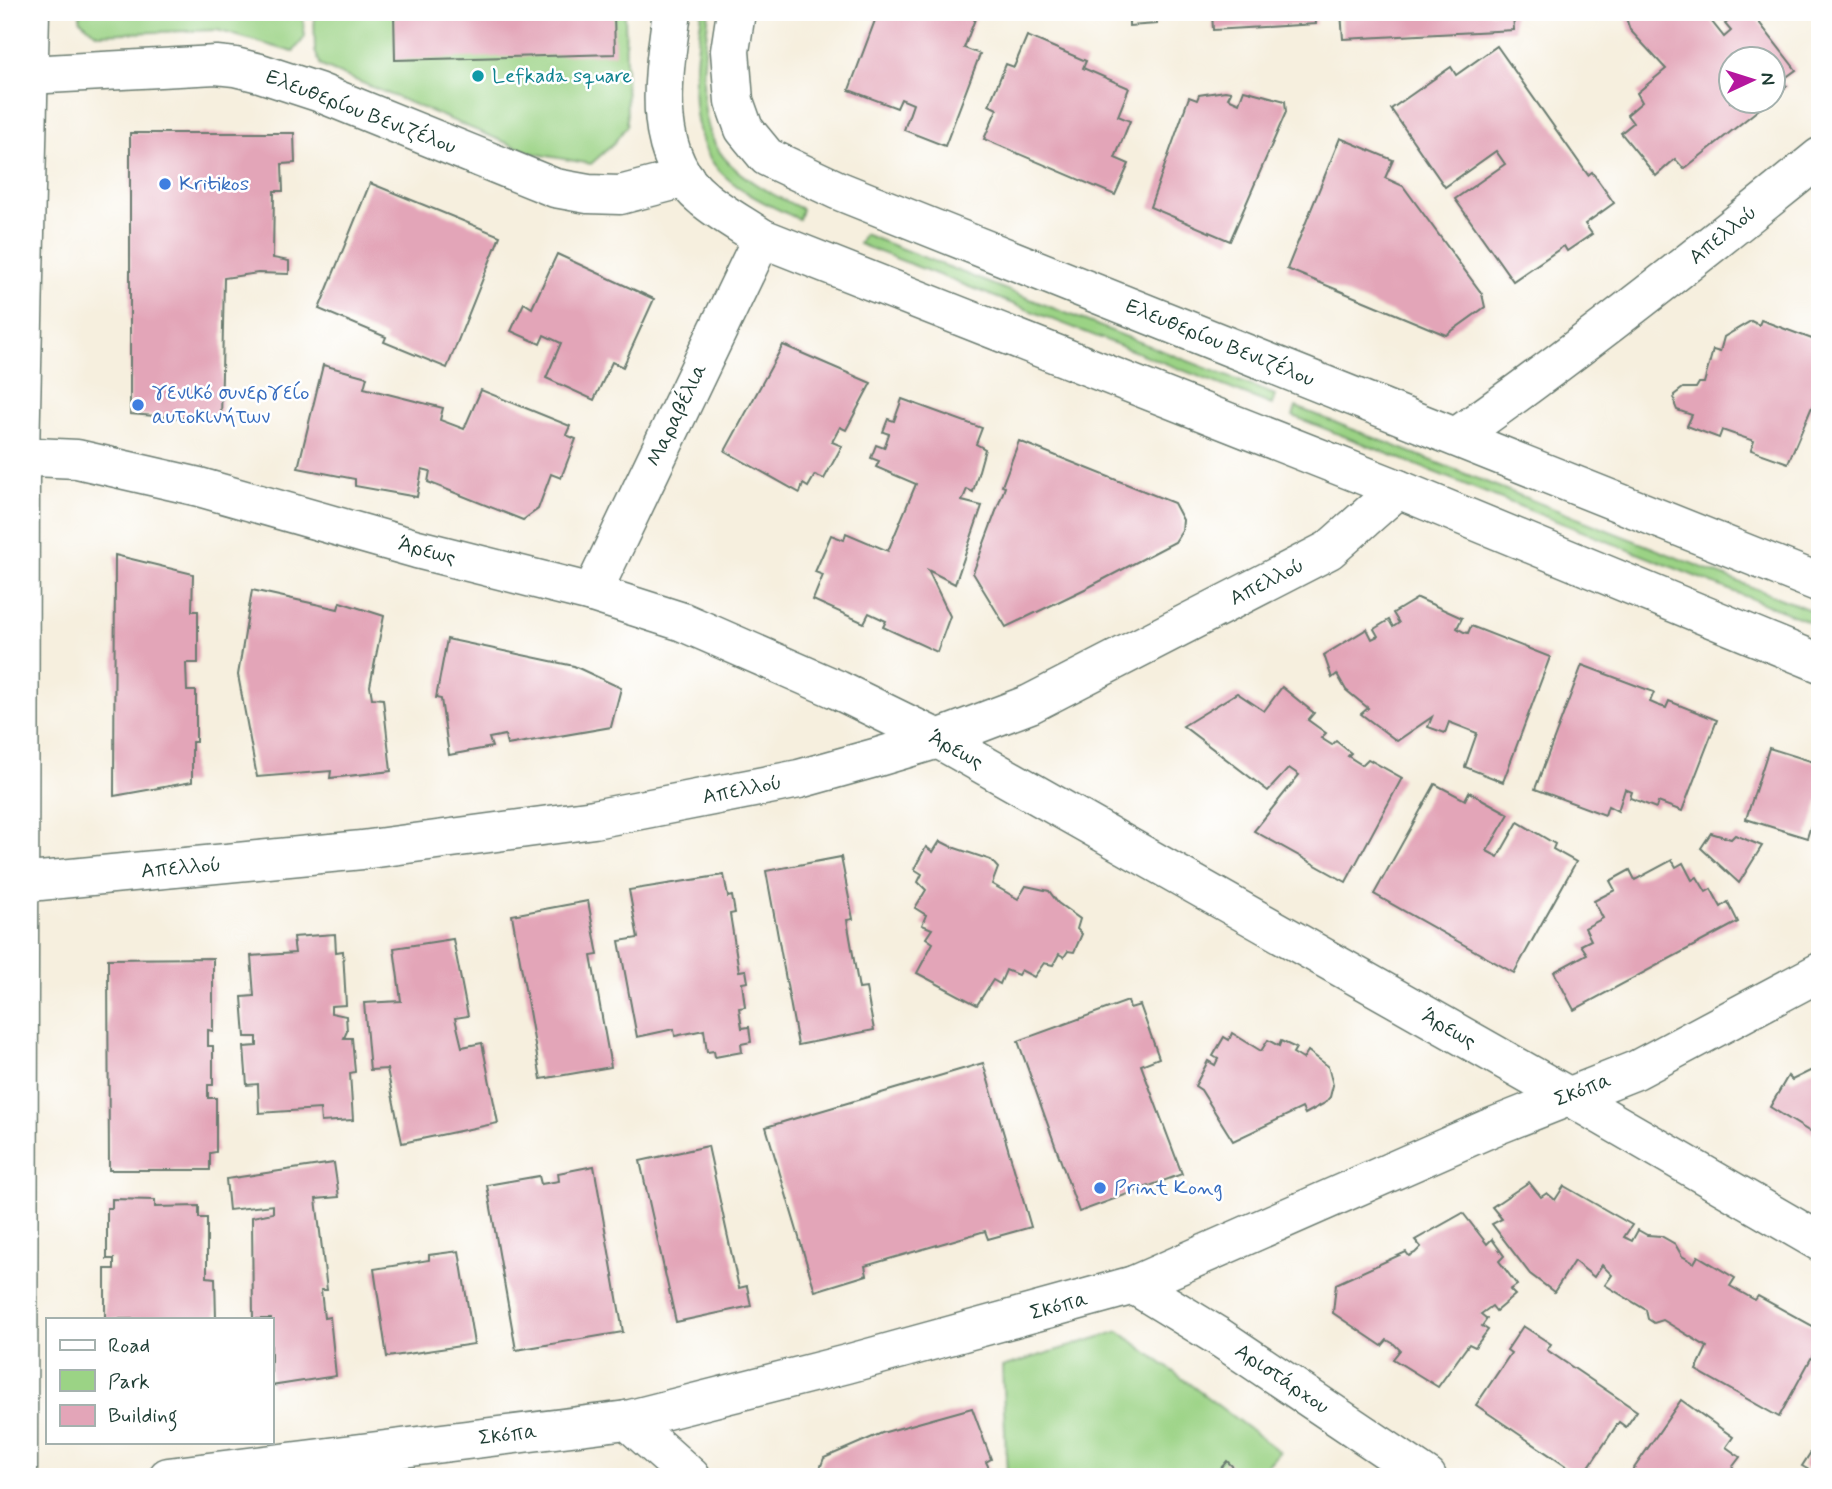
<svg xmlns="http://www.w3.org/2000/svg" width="1832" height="1489" viewBox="0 0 1832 1489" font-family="Mynerve,sans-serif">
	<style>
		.green { fill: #9bd385; stroke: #5d885c; stroke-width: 2 }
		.building { fill: #e3a5b8 }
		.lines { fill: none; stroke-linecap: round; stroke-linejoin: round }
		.minor-casing { stroke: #6a7b70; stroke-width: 41 }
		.major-casing { stroke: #6a7b70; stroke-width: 41 }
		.minor { stroke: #fff; stroke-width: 38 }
		.major { stroke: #fff; stroke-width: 38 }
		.culture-dot { fill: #0f9aa8; stroke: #fff; stroke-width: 2.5 }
		.shop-dot { fill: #3f7fe0; stroke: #fff; stroke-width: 2.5 }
		.labels { text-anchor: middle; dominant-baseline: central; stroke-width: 5; stroke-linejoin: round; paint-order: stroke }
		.culture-label { font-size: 21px; fill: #0d838f; stroke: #fff; text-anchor: start }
		.street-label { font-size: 21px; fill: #1f3d34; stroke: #fff }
		.shop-label { font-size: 21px; fill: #366cbe; stroke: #fff; text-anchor: start }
	</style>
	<rect width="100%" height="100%" fill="#fff"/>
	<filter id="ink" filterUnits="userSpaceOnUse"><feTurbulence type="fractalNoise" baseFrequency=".0143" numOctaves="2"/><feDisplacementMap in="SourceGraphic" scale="14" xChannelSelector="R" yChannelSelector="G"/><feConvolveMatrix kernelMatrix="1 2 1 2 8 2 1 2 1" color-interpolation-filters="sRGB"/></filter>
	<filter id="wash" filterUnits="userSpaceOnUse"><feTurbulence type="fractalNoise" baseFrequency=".00686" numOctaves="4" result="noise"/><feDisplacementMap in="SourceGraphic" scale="28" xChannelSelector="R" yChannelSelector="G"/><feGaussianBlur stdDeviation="1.57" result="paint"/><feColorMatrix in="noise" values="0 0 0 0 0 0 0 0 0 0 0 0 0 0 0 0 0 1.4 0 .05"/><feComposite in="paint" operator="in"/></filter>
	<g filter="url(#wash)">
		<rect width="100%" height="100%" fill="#f6efde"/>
		<g class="green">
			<path d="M 80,12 L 302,12 L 305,37 L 293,52 L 217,30 L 97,34 L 80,20 Z"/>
			<path d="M 314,12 L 625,12 L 627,126 L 612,145 L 591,164 L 531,153 L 321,66 L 315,51 Z"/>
			<path d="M 702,12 L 709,12 C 704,57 692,128 729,163 C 750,184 776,196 802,209 L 799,219 C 770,206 729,188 711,160 C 685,117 696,59 702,12 Z"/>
			<path d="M 864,234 L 1275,395 L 1272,405 L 859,244 Z"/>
			<path d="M 1296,407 L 1820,614 L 1820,626 L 1293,416 Z"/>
			<path d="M 1119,1331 L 1280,1452 L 1256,1477 L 1002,1477 L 1007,1474 L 1002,1367 Z"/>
		</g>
		<g id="blocks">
			<g class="building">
				<path d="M 394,12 L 614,12 L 615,54 L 395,60 Z"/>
				<path d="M 871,12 L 971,12 L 970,17 L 975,19 L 964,48 L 980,54 L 945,146 L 904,130 L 913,104 L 901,99 L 897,108 L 849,90 L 877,15 Z"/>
				<path d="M 1102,12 L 1156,12 L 1157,24 L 1129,26 L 1129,20 L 1117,20 Z"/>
				<path d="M 1212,12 L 1315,12 L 1316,24 L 1213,30 Z"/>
				<path d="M 1341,12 L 1513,12 L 1514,30 L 1343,39 Z"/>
				<path d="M 1624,12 L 1704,12 L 1724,37 L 1731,31 L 1725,24 L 1740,12 L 1751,12 L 1796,70 L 1781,81 L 1787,86 L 1773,98 L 1773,60 L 1730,60 L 1730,102 L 1768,102 L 1684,169 L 1675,159 L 1656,176 L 1621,133 L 1633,123 L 1627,115 L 1642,102 L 1637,93 L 1666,69 L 1630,30 Z"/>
				<path d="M 1027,36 L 1086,61 L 1083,68 L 1129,88 L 1118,116 L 1130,121 L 1115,158 L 1129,164 L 1115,195 L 984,139 L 997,109 L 989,105 L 1006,64 L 1014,67 Z"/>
				<path d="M 1497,46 L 1588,175 L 1592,172 L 1614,203 L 1585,224 L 1592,234 L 1567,251 L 1564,246 L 1513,281 L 1455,199 L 1505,164 L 1496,151 L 1445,187 L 1391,109 L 1451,67 L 1456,75 Z"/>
				<path d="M 1244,90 L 1285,101 L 1286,112 L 1230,241 L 1150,207 L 1189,97 L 1197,100 L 1199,95 L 1225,91 L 1231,92 L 1228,98 L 1239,103 Z"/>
				<path d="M 130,133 L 294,133 L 295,163 L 282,164 L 283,191 L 274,191 L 273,258 L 289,261 L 289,274 L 258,273 L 224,278 L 221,421 L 130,414 Z"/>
				<path d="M 1340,138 L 1393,160 L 1385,178 L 1403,186 L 1482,294 L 1485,307 L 1446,335 L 1287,269 Z"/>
				<path d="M 370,183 L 500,236 L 447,368 L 384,342 L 386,337 L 319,309 Z"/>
				<path d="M 557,254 L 654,299 L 623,367 L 612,362 L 594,400 L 546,378 L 561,343 L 544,335 L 540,344 L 511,331 L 524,303 L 532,308 Z"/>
				<path d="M 1761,320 L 1820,342 L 1820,388 L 1788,463 L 1751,450 L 1754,441 L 1722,430 L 1719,438 L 1687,426 L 1692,415 L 1677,410 L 1675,405 L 1674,395 L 1683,388 L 1696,388 L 1699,383 L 1704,383 L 1713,350 L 1720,352 L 1724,337 L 1751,321 L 1759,325 Z"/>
				<path d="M 783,345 L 871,383 L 846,430 L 840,427 L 832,442 L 842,446 L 824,479 L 815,475 L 808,487 L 803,484 L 800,493 L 725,451 Z"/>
				<path d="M 323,365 L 367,377 L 364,388 L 443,408 L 440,420 L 464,429 L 481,390 L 570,426 L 566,435 L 576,439 L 561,478 L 551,474 L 538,509 L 523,520 L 428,482 L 430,471 L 422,469 L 417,497 L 355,486 L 355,479 L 298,468 Z"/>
				<path d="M 902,399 L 982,428 L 976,444 L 985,449 L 973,492 L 967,489 L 962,501 L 982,506 L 955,584 L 928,570 L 950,616 L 937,652 L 883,627 L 886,621 L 869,613 L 864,623 L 813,600 L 823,575 L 815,572 L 831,535 L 844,540 L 846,533 L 888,551 L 916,484 L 876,467 L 879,461 L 871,458 L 876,445 L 884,448 L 889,434 L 883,432 L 888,419 L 894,421 Z"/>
				<path d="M 1019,441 L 1174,503 L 1183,520 L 1182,531 L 1175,542 L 1089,587 L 1006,627 L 973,573 L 1005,487 L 1002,486 Z"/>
				<path d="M 115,555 L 193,574 L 192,611 L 198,611 L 198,663 L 186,663 L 187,691 L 196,691 L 196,742 L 192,742 L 192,782 L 114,796 Z"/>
				<path d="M 252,590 L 338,609 L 340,602 L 384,616 L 370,686 L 372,698 L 383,699 L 391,771 L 330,778 L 331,771 L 257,777 L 238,675 Z"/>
				<path d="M 1418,598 L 1462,618 L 1457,628 L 1464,632 L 1468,633 L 1471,626 L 1550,657 L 1503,782 L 1465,767 L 1477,733 L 1449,722 L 1445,733 L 1428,727 L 1432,717 L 1397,741 L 1361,714 L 1368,708 L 1346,690 L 1337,674 L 1332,678 L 1324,655 L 1367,629 L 1372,639 L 1378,636 L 1374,629 L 1389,620 L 1393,627 L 1399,623 L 1393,613 Z"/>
				<path d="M 447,639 L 574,666 L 621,688 L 611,727 L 507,745 L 505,735 L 489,738 L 492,747 L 449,755 L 441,699 L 436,698 Z"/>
				<path d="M 1582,665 L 1654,692 L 1650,702 L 1657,705 L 1666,708 L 1669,701 L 1717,720 L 1682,811 L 1658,802 L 1656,808 L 1630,798 L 1632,792 L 1625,789 L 1618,811 L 1608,806 L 1605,815 L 1535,789 Z"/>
				<path d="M 1282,687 L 1314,713 L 1308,720 L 1326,733 L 1321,738 L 1332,745 L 1336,741 L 1351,753 L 1348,756 L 1362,765 L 1368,759 L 1402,778 L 1346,882 L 1254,831 L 1299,775 L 1289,768 L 1268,791 L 1183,726 L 1237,693 L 1264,711 Z"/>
				<path d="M 1769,748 L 1820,764 L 1820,797 L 1807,838 L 1746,819 Z"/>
				<path d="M 1435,784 L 1465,800 L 1469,792 L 1509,814 L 1487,851 L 1498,857 L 1518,822 L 1555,844 L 1553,849 L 1576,862 L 1514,973 L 1374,894 Z"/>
				<path d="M 1711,833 L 1731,839 L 1735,835 L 1762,846 L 1739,883 L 1701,848 Z"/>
				<path d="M 940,841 L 952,847 L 991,860 L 998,868 L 992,884 L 1018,899 L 1026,886 L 1049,891 L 1058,903 L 1080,919 L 1077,929 L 1082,934 L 1074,952 L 1068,951 L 1064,957 L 1059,954 L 1053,965 L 1044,963 L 1034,977 L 1021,970 L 1018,975 L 1006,970 L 1000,984 L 993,980 L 977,1005 L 917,973 L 933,943 L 926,938 L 932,929 L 922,925 L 926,915 L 915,908 L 926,890 L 918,882 L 922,874 L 914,869 L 926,847 L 933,852 Z"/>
				<path d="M 841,857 L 853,919 L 847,920 L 859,989 L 866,988 L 874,1030 L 798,1045 L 766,871 Z"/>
				<path d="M 1672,860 L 1676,867 L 1683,863 L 1692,880 L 1697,877 L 1706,892 L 1711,889 L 1721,907 L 1728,902 L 1738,922 L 1574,1010 L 1554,972 L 1587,954 L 1581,945 L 1591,940 L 1585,928 L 1603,918 L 1594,901 L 1615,890 L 1610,881 L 1630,870 L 1635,880 Z"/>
				<path d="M 724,875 L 728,897 L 732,896 L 735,913 L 730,914 L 739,971 L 746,970 L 748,982 L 742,983 L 745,1007 L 739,1008 L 742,1028 L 749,1027 L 751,1042 L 741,1044 L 742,1052 L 715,1057 L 714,1051 L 707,1052 L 704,1030 L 675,1036 L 674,1029 L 637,1037 L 619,941 L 638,938 L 629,890 Z"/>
				<path d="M 588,901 L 598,955 L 591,956 L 611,1067 L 541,1079 L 512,915 Z"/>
				<path d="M 335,934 L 336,952 L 343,951 L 346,1005 L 331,1006 L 331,1013 L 346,1016 L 347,1031 L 344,1038 L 352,1038 L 355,1072 L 350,1073 L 353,1120 L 321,1122 L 320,1109 L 259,1113 L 258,1084 L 247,1085 L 244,1047 L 257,1046 L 257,1037 L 245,1037 L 242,997 L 254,996 L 251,956 L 295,953 L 293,937 Z"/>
				<path d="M 453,939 L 468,1016 L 455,1018 L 462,1047 L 482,1043 L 498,1123 L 402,1143 L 387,1069 L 370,1070 L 364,1003 L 401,1001 L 394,948 Z"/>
				<path d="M 213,958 L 213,1031 L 208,1030 L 208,1046 L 213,1046 L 213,1085 L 208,1085 L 208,1098 L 216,1098 L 216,1152 L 210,1153 L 210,1170 L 109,1170 L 108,959 Z"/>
				<path d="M 1128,1001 L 1130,1008 L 1140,1005 L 1159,1058 L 1141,1065 L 1182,1174 L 1079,1212 L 1018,1041 Z"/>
				<path d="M 1232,1033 L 1261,1051 L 1268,1040 L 1279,1046 L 1281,1041 L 1296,1048 L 1293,1053 L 1303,1059 L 1308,1051 L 1328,1066 L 1333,1085 L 1330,1097 L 1325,1103 L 1305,1114 L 1302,1108 L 1233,1141 L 1201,1090 L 1195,1086 L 1208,1061 L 1215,1065 L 1218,1059 L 1213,1056 L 1224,1037 L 1229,1040 Z"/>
				<path d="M 983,1063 L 1031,1227 L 988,1239 L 985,1231 L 865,1266 L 867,1275 L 815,1291 L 766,1127 Z"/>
				<path d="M 1820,1066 L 1820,1138 L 1770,1107 L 1788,1076 L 1792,1080 Z"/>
				<path d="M 708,1146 L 739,1288 L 747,1286 L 751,1306 L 676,1322 L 640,1161 Z"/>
				<path d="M 334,1163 L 339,1197 L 316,1199 L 327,1290 L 321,1290 L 324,1318 L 330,1317 L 336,1376 L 271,1386 L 271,1319 L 253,1319 L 252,1217 L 273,1213 L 273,1205 L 229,1210 L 226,1179 Z"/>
				<path d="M 594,1166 L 623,1332 L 516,1350 L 487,1185 L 539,1176 L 541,1184 L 559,1181 L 558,1173 Z"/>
				<path d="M 1529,1182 L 1541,1197 L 1547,1193 L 1555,1200 L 1564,1186 L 1632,1225 L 1624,1237 L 1632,1241 L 1638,1230 L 1647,1235 L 1661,1236 L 1675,1244 L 1682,1256 L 1694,1263 L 1698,1256 L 1735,1278 L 1730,1286 L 1755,1300 L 1758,1296 L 1820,1330 L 1820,1342 L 1779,1417 L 1696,1370 L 1707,1347 L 1663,1320 L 1654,1323 L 1648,1319 L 1646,1310 L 1605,1285 L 1612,1275 L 1602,1265 L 1594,1277 L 1574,1261 L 1554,1292 L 1530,1274 L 1492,1224 L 1502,1219 L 1492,1207 Z"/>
				<path d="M 112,1199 L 155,1200 L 155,1207 L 199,1206 L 199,1218 L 207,1218 L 207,1277 L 215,1278 L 216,1319 L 105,1319 L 105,1269 L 114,1269 L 114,1259 L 107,1259 L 107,1208 L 112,1208 Z"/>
				<path d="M 1463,1213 L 1487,1244 L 1492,1239 L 1504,1256 L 1499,1261 L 1517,1285 L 1510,1290 L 1515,1295 L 1496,1311 L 1492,1306 L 1481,1314 L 1487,1319 L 1482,1326 L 1488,1330 L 1475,1347 L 1469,1344 L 1438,1387 L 1393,1359 L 1400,1350 L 1394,1344 L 1387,1340 L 1382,1346 L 1333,1313 L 1336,1284 L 1406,1252 L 1409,1256 L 1415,1253 L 1421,1247 L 1415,1240 Z"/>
				<path d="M 459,1251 L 474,1344 L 387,1357 L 374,1269 L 429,1260 L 429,1255 Z"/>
				<path d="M 1523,1326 L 1551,1344 L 1547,1350 L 1637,1411 L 1626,1427 L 1619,1422 L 1582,1477 L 1476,1405 L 1511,1353 L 1507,1350 Z"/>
				<path d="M 1681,1400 L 1733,1437 L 1726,1447 L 1740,1457 L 1731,1469 L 1742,1477 L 1628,1477 Z"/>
				<path d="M 972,1408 L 991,1459 L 986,1462 L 989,1468 L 978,1477 L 821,1477 L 818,1474 L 824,1458 L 882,1433 Z"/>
				<path d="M 1820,1438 L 1820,1476 L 1802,1466 Z"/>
				<path d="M 1227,1461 L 1243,1477 L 1213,1477 Z"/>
			</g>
		</g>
	</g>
	<g filter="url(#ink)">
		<use href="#blocks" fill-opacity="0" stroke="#6a7b70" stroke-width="2"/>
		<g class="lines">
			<g class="minor-casing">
				<g id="minor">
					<path d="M 28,75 L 216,65 L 235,67 L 260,73 L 318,92 L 555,188 L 588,194 L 620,195 L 685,178"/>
					<path d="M 1456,437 C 1581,349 1701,254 1820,157"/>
					<path d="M 12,456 L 77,459 L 199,487 L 417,549 L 592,593 L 683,622 L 838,690 L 938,739 L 1568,1096 L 1820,1242"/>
					<path d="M 592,593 L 762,238"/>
					<path d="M 19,883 L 362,850 L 594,819 L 799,779 L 878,757 L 938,739 L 1030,704 L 1329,550 L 1398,489"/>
					<path d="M 1134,1285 L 1219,1337 L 1427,1477"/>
					<path d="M 627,1420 L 691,1477"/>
					<path d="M 18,1477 L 20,455 L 30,12"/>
					<path d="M 168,1477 L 627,1420 L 847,1364 L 1134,1285 L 1490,1128 L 1636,1070 L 1820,972"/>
				</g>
			</g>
			<g class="major-casing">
				<g id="major">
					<path d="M 672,12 C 664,73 648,155 704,199 C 722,214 743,225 762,238 L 1398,489 L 1820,663"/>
					<path d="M 736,12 L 730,51 L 734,101 L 744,129 L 767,157 L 837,190 L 1820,583"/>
				</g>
			</g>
			<use href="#minor" class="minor"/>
			<use href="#major" class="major"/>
		</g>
	</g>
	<circle class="culture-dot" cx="478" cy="76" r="7"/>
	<g class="shop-dot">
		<circle cx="165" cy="184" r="7"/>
		<circle cx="138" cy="405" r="7"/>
		<circle cx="1100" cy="1188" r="7"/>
	</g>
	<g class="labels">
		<g class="culture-label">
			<text x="492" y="76">Lefkada square</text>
		</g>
		<g class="street-label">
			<text transform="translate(361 112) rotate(21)">Ελευθερίου Βενιζέλου</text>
			<text transform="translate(1723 235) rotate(-39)">Απελλού</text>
			<text transform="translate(1220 343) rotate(22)">Ελευθερίου Βενιζέλου</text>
			<text transform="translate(677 415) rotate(-64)">Μαραβέλια</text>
			<text transform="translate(427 551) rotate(15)">Άρεως</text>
			<text transform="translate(1267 582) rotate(-27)">Απελλού</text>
			<text transform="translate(956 750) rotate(29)">Άρεως</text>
			<text transform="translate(742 790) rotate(-11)">Απελλού</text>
			<text transform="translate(181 868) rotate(-5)">Απελλού</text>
			<text transform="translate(1449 1029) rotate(30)">Άρεως</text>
			<text transform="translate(1583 1090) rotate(-21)">Σκόπα</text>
			<text transform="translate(1059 1306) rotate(-15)">Σκόπα</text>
			<text transform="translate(1282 1379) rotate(34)">Αριστάρχου</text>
			<text transform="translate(508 1435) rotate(-7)">Σκόπα</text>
		</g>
		<g class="shop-label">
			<text x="179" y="184">Kritikos</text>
			<text x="152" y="393">γενικό συνεργείο<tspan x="152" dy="24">αυτοκινήτων</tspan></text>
			<text x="1114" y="1188">Print Kong</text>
		</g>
	</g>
	<rect width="1832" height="1489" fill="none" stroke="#fff" stroke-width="42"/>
	<rect x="46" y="1318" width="228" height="126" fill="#ffffff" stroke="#a5b1ae" stroke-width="2"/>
	<rect x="60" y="1340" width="35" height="10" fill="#ffffff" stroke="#a5b1ae" stroke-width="2"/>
	<text x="108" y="1352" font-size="21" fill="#1f3d34">Road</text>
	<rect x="60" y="1370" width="35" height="21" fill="#9bd385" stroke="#a5b1ae" stroke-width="2"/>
	<text x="108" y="1388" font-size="21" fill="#1f3d34">Park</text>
	<rect x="60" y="1405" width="35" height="21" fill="#e3a5b8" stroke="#a5b1ae" stroke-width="2"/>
	<text x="108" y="1422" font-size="21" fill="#1f3d34">Building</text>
	<g transform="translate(1752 80) rotate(86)"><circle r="33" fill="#ffffff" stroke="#a5b1ae" stroke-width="2"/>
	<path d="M0-5L12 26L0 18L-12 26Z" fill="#b5179e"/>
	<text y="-10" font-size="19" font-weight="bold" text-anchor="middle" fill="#1f3d34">N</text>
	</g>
</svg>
